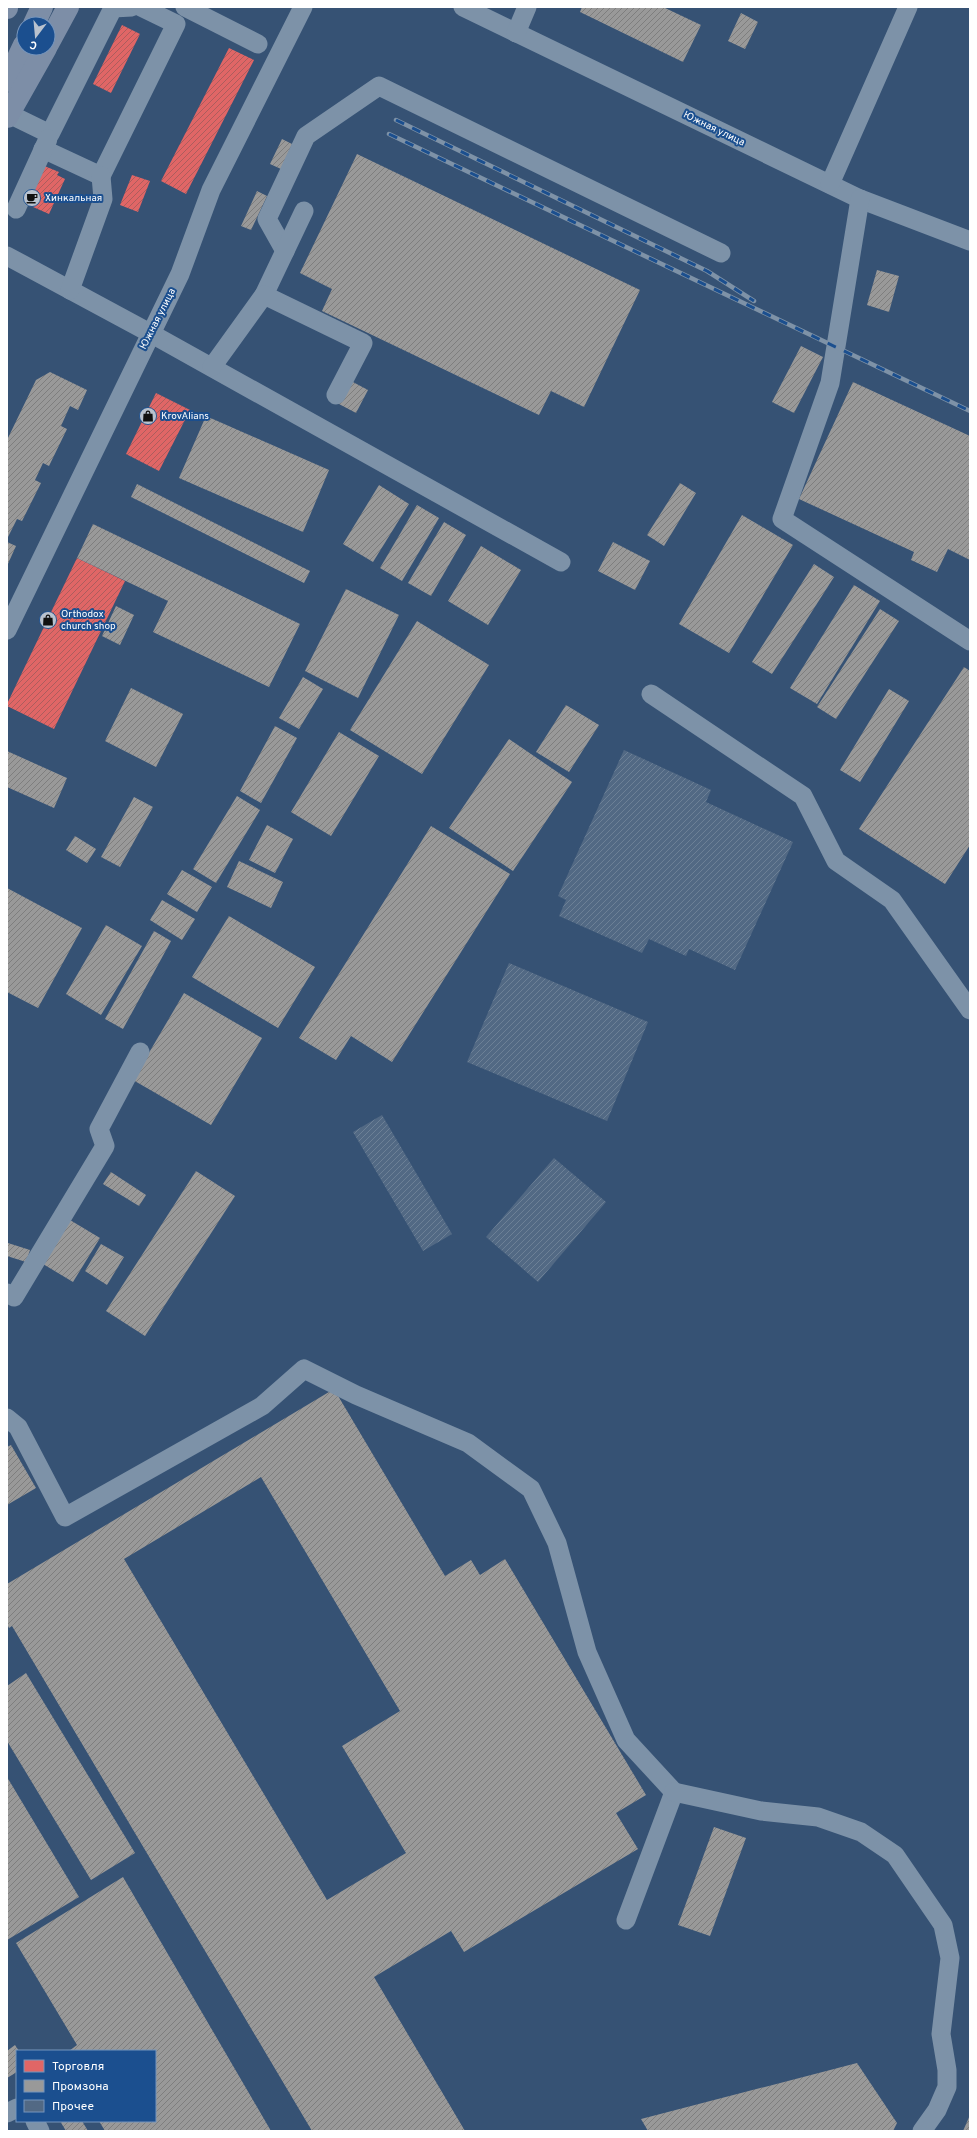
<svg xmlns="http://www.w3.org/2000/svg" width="977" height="2138" viewBox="0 0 977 2138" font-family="Overpass,sans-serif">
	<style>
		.shops { fill: url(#shops-hatch) }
		.industry { fill: url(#industry-hatch); fill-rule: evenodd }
		.building { fill: url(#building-hatch) }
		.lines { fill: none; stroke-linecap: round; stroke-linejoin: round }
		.minor { stroke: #7d92a8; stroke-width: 19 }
		.major { stroke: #7d8ea7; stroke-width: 22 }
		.rail-casing { stroke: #7e92a7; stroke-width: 4.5 }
		.rail { stroke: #1b4f8f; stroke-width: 3; stroke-dasharray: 9; stroke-linecap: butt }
		.labels { text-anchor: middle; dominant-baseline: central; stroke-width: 4; stroke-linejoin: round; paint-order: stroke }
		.street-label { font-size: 10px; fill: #fff; stroke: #1b4f8f }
		.poi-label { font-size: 10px; fill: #fff; stroke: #1b4f8f; text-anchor: start }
	</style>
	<defs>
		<pattern id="shops-hatch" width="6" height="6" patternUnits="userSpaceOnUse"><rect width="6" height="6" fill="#e06666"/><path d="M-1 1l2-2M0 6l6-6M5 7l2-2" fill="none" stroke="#ac5d5d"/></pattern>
		<pattern id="industry-hatch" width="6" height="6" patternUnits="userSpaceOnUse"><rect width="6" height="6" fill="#999"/><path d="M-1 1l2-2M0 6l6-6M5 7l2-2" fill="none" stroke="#7e7e7e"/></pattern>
		<pattern id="building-hatch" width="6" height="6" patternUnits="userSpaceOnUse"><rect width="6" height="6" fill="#526984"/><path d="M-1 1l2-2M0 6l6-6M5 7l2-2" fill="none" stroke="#6c8096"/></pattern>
	</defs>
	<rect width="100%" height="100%" fill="#365274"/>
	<g class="shops">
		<path d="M 122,25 L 140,34 L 111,93 L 93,84 Z"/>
		<path d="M 229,48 L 254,60 L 186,194 L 161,181 Z"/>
		<path d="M 42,165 L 59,172 L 57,175 L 65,179 L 49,214 L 24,203 Z"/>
		<path d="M 132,175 L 150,181 L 138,212 L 120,205 Z"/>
		<path d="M 156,393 L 190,410 L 159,471 L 126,454 Z"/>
		<path d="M 77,558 L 125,581 L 54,729 L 7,706 L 7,704 Z"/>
	</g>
	<g class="industry">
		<path d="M 582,7 L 663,7 L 701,25 L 683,62 L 580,12 Z"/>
		<path d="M 741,13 L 758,22 L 745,49 L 728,41 Z"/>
		<path d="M 282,139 L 292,144 L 281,169 L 270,164 Z"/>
		<path d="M 357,154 L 640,290 L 584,407 L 551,391 L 539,415 L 322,311 L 332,289 L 300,273 Z"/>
		<path d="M 257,191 L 267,196 L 251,230 L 241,226 Z"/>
		<path d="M 877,270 L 899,276 L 889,312 L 867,305 Z"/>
		<path d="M 801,346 L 823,357 L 794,413 L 772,402 Z"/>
		<path d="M 50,372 L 87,390 L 78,410 L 70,406 L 61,426 L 67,429 L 49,466 L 43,463 L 35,480 L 41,483 L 22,521 L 17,519 L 7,539 L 7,440 L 36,380 Z"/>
		<path d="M 351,381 L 368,390 L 356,413 L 339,404 Z"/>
		<path d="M 853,382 L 970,436 L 970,560 L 948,549 L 937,572 L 911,560 L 914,552 L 799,499 Z"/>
		<path d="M 206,416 L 329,470 L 303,532 L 179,478 Z"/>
		<path d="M 680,483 L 696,493 L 664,546 L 647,535 Z"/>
		<path d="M 137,484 L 310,571 L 304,583 L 131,497 Z"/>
		<path d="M 379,485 L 409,504 L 373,562 L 343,544 Z"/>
		<path d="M 417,505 L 439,518 L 402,581 L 380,568 Z"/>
		<path d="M 742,515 L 793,545 L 729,653 L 679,624 Z"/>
		<path d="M 444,522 L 466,535 L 431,596 L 408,583 Z"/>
		<path d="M 93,524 L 300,624 L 269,687 L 153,632 L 168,601 L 77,558 Z"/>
		<path d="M 7,542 L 16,546 L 7,566 Z"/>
		<path d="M 613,542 L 650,561 L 635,590 L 598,571 Z"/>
		<path d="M 481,546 L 521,570 L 488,625 L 448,601 Z"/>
		<path d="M 814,564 L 834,577 L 772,674 L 752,662 Z"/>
		<path d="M 854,585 L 880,601 L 817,704 L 790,688 Z"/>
		<path d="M 346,589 L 399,615 L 358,698 L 305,671 Z"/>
		<path d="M 116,606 L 134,615 L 120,645 L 102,636 Z"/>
		<path d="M 880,609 L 899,621 L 836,719 L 817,707 Z"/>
		<path d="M 417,621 L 489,665 L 422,774 L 350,730 Z"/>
		<path d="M 964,667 L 970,671 L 970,845 L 945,884 L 859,829 Z"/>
		<path d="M 303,677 L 323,689 L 299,729 L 279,718 Z"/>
		<path d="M 131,688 L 183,714 L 156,767 L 105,741 Z"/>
		<path d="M 889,689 L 909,701 L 860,782 L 840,770 Z"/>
		<path d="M 566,705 L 599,725 L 569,772 L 536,752 Z"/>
		<path d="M 275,726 L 297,738 L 261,803 L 240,791 Z"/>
		<path d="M 339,732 L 379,756 L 331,836 L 291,812 Z"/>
		<path d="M 509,739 L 572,782 L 513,871 L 449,828 Z"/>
		<path d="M 7,751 L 67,778 L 54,808 L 7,787 Z"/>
		<path d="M 237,796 L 260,810 L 216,883 L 193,869 Z"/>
		<path d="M 134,797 L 153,807 L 120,867 L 101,857 Z"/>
		<path d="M 267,825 L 293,839 L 275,873 L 249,860 Z"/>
		<path d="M 431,826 L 510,874 L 392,1062 L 351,1036 L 336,1060 L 299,1038 Z"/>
		<path d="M 75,836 L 96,849 L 87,863 L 66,850 Z"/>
		<path d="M 239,861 L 283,882 L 271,908 L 227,887 Z"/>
		<path d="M 182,870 L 212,887 L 197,912 L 167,894 Z"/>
		<path d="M 7,888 L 82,928 L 38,1008 L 7,992 Z"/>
		<path d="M 162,900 L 195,919 L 182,940 L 150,920 Z"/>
		<path d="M 229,916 L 315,967 L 278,1028 L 192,977 Z"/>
		<path d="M 106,925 L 142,946 L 101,1015 L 66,994 Z"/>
		<path d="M 154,931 L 171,941 L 123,1029 L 105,1019 Z"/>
		<path d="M 184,993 L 262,1038 L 211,1125 L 133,1080 Z"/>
		<path d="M 196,1171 L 235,1196 L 145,1336 L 106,1311 Z"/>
		<path d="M 111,1172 L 146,1195 L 139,1206 L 103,1184 Z"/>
		<path d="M 70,1220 L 100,1238 L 73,1282 L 43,1264 Z"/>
		<path d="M 8,1243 L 30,1250 L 26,1262 L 7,1256 Z"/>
		<path d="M 101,1244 L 124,1257 L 107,1285 L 85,1271 Z"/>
		<path d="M 334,1389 L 445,1576 L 471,1560 L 480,1575 L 505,1559 L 646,1795 L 616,1813 L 638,1849 L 464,1952 L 451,1931 L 374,1977 L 465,2131 L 312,2131 L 12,1626 L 9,1628 L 7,1624 L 7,1584 ZM 261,1477 L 400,1711 L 342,1746 L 406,1853 L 327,1900 L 124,1559 Z"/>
		<path d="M 11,1445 L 36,1488 L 7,1505 L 7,1447 Z"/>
		<path d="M 26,1673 L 135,1853 L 91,1880 L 7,1741 L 7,1686 Z"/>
		<path d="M 7,1777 L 79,1897 L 7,1940 Z"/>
		<path d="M 714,1827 L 746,1838 L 710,1936 L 678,1925 Z"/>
		<path d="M 123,1877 L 271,2131 L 105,2131 L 99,2121 L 155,2121 L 155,2051 L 69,2051 L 77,2045 L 16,1943 Z"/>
		<path d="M 15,2045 L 19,2051 L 17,2051 L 17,2072 L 7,2078 L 7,2051 Z"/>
		<path d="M 857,2063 L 897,2123 L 893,2131 L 648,2131 L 641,2119 Z"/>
		<path d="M 970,2115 L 970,2131 L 963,2131 Z"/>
		<path d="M 60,2121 L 82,2121 L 88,2131 L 66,2131 Z"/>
	</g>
	<g class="building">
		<path d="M 624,750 L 711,790 L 706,802 L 793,842 L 735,970 L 689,949 L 686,956 L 649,939 L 642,953 L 559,916 L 566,900 L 558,896 Z"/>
		<path d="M 509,963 L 648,1022 L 607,1121 L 467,1062 Z"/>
		<path d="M 382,1115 L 452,1234 L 423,1251 L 353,1132 Z"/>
		<path d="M 554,1158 L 606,1202 L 538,1282 L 486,1237 Z"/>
	</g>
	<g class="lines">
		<g class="minor">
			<path d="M 185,7 L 258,44"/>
			<path d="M 463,7 L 860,199 L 970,241"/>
			<path d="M 516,33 L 527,7"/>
			<path d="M 9,114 L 50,134 L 113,8 L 132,7"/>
			<path d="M 43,149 L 101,176 L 176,24 L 141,7"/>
			<path d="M 830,184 L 908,7"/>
			<path d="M 860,199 L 830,383 L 782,519 L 970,641"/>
			<path d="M 16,209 L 48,139"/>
			<path d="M 285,251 L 267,219 L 306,136 L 379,86 L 721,253"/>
			<path d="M 7,256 L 150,333 L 561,562"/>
			<path d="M 70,290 L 103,199 L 101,176"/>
			<path d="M 264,295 L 304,211"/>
			<path d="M 212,367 L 264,295 L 363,343 L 336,395"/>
			<path d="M 7,630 L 180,274 L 211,190 L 303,7"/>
			<path d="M 651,694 L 803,796 L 836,861 L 892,900 L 970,1010"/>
			<path d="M 7,1293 L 14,1297 L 105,1146 L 99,1129 L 140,1052"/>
			<path d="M 7,1418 L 18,1427 L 65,1517 L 262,1406 L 304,1369 L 356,1395 L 468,1443 L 531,1489 L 557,1543 L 587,1652 L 626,1740 L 674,1792 L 626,1920"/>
			<path d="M 674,1792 L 761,1811 L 818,1817 L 861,1832 L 895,1855 L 943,1925 L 950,1958 L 941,2034 L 947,2070 L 947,2087 L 937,2110 L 922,2131"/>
			<path d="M 7,2113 L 17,2108"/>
			<path d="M 35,2121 L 40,2131"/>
		</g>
		<g class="major">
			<path d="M 7,8 L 7,7"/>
			<path d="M 34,24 L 42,7"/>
			<path d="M 48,44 L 68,7"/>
			<path d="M 7,81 L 24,45"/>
			<path d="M 7,117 L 46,48"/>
		</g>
		<g class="rail-casing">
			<g id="rail">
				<path d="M 396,120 L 707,271 L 754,301"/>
				<path d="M 389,134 L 970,411"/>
			</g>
		</g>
		<use href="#rail" class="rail"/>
	</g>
	<defs>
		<g id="cafe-disc" transform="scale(0.9)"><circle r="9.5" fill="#b9c2ce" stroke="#1b4f8f"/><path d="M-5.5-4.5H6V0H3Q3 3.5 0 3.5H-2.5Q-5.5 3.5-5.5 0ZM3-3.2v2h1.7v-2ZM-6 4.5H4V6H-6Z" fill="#111"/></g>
		<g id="shop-disc" transform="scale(0.9)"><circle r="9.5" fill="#b9c2ce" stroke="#1b4f8f"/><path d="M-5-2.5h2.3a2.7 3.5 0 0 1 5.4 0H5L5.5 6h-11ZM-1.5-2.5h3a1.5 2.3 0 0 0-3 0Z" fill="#111"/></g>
	</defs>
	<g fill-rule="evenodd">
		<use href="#cafe-disc" x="32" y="198"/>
		<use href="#shop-disc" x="148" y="416"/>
		<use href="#shop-disc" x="48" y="620"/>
	</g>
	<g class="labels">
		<g class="street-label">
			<text transform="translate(714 129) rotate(26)">Южная улица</text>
			<text transform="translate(158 319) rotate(-63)">Южная улица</text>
		</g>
		<g class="poi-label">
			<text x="45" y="198">Хинкальная</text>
			<text x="161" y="416">KrovAlians</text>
			<text x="61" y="614">Orthodox<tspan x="61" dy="12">church shop</tspan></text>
		</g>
	</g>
	<rect width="977" height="2138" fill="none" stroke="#ffffff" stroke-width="16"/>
	<rect x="16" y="2050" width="140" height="72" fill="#1b4f8f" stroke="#7695bc"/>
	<rect x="24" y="2060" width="20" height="12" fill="#e06666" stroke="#7695bc"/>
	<text x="52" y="2070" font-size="12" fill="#ffffff">Торговля</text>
	<rect x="24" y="2080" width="20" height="12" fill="#999999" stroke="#7695bc"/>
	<text x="52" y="2090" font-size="12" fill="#ffffff">Промзона</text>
	<rect x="24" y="2100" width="20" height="12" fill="#526984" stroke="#7695bc"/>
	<text x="52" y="2110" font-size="12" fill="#ffffff">Прочее</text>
	<g transform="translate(36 36) rotate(196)"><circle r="19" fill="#1b4f8f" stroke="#7695bc"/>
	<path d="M0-3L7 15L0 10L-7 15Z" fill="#b9c2ce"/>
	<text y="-6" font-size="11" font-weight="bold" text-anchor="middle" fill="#ffffff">С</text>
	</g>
</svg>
